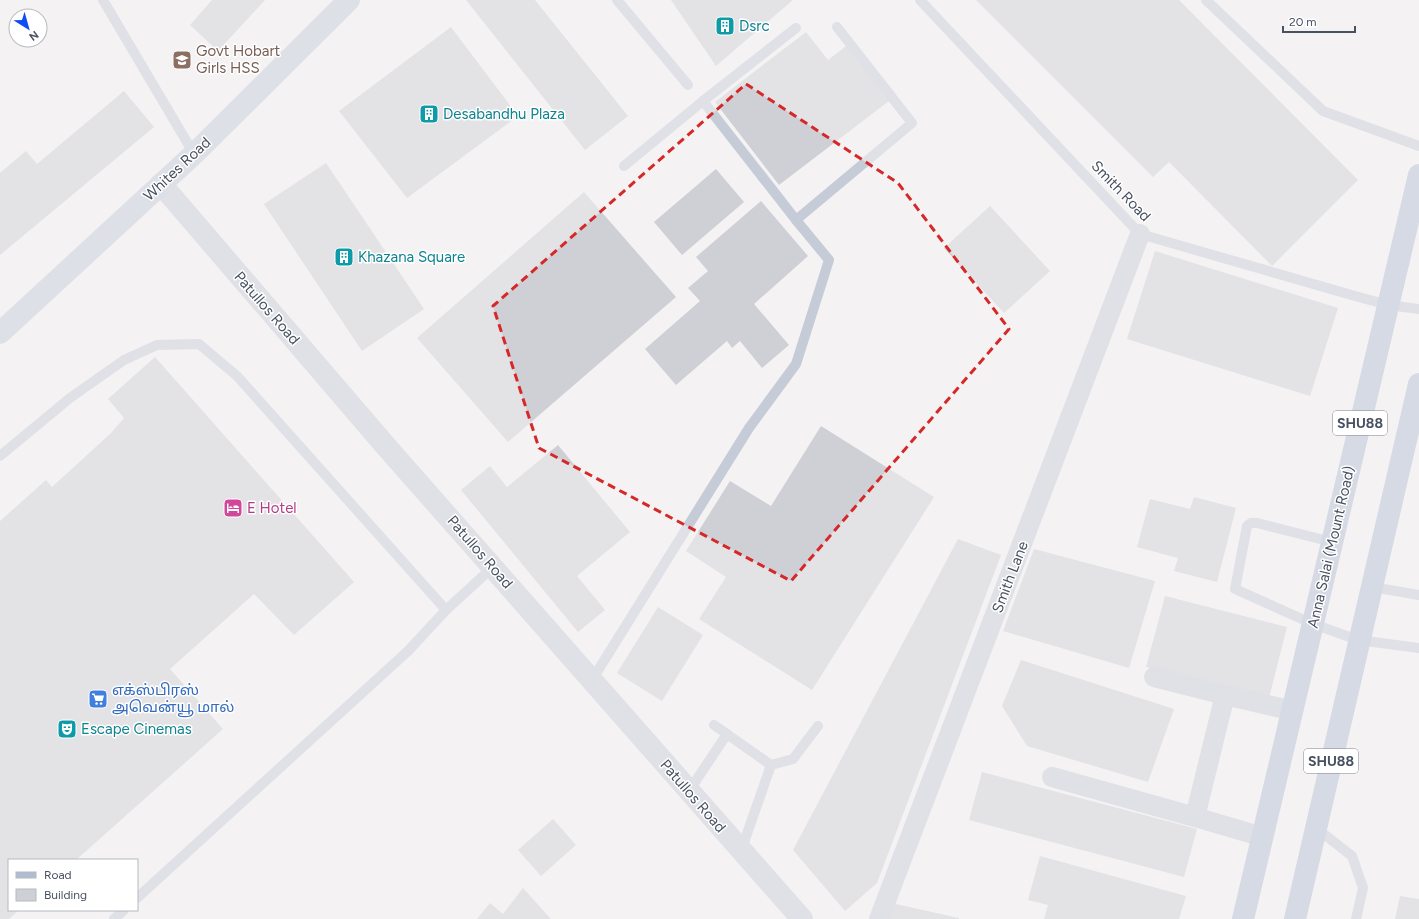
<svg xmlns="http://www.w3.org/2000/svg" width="1419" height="919" viewBox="0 0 1419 919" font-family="Figtree,'Noto Sans Tamil',sans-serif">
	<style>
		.building { fill: #ced0d6 }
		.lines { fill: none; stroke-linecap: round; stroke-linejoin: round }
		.service { stroke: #c5ccd7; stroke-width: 10 }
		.minor { stroke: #c5ccd7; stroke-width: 20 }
		.tertiary { stroke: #c5ccd7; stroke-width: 22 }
		.secondary { stroke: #c4cbdb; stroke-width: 22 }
		.primary { stroke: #b0bcd2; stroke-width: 22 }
		.marked { fill: none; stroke: #d62828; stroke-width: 3; stroke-dasharray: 8 5; stroke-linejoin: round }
		.labels { text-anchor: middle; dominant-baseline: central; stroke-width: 3; stroke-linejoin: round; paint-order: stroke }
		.shield { fill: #fff; stroke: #7f8590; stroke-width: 1 }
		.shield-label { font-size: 14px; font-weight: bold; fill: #485161 }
		.culture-label { font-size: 15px; fill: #0d838f; stroke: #fff; text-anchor: start }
		.education-label { font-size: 15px; fill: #785e54; stroke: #fff; text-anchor: start }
		.street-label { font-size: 15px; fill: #485161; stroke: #fff }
		.hotel-label { font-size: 15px; fill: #b23c85; stroke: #fff; text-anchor: start }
		.shop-label { font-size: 15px; fill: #366cbe; stroke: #fff; text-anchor: start }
	</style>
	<rect width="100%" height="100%" fill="#f4f2f2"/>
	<g class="building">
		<path d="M 212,0 L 265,0 L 218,51 L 190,25 Z"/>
		<path d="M 466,0 L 535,0 L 628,116 L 585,150 Z"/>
		<path d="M 671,0 L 793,0 L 716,66 Z"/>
		<path d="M 976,0 L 1179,0 L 1358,180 L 1272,266 L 1169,162 L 1153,177 Z"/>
		<path d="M 451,27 L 518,116 L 407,198 L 339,111 Z"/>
		<path d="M 806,32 L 828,60 L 846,46 L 889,101 L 779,185 L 715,102 Z"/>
		<path d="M 124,91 L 154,127 L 0,255 L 0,173 L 26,151 L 37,164 Z"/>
		<path d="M 326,163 L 424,309 L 362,351 L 264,204 Z"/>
		<path d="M 716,169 L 744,202 L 682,255 L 654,222 Z"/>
		<path d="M 584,192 L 676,297 L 508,442 L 417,338 Z"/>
		<path d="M 761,201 L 808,256 L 754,304 L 789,345 L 762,368 L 740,341 L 732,348 L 727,341 L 676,385 L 645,349 L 700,301 L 688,288 L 708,271 L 696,257 Z"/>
		<path d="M 990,206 L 1050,271 L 1004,313 L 944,248 Z"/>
		<path d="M 1155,251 L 1338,308 L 1310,396 L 1127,339 Z"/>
		<path d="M 155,357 L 354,582 L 294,635 L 254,594 L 170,669 L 223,729 L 76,860 L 9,860 L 9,910 L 19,910 L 9,919 L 0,919 L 0,521 L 46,480 L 52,487 L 111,433 L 124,418 L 108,399 Z"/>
		<path d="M 821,426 L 934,497 L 812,690 L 699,619 L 726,577 L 686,551 L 730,481 L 771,506 Z"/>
		<path d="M 558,445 L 630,532 L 577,576 L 605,610 L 578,632 L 461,490 L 490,466 L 507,487 Z"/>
		<path d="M 1194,497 L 1236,508 L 1217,582 L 1174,571 L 1178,558 L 1137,547 L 1150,499 L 1190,509 Z"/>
		<path d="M 958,539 L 1001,555 L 877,883 L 845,911 L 793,850 Z"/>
		<path d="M 1034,549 L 1155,581 L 1129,668 L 1003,631 Z"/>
		<path d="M 1165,596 L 1287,627 L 1269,698 L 1146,667 Z"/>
		<path d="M 658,607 L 703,635 L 662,701 L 617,673 Z"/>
		<path d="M 1021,660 L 1174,709 L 1148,782 L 1027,746 L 1002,706 Z"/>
		<path d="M 982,772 L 1197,829 L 1184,877 L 969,820 Z"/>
		<path d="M 553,819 L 576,845 L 541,876 L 518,850 Z"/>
		<path d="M 1040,856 L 1186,896 L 1179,919 L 1044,919 L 1048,905 L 1028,900 Z"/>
		<path d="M 523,888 L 551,919 L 477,919 L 490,903 L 503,914 Z"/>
		<path d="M 1400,896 L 1419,899 L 1419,919 L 1395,919 Z"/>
		<path d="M 891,903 L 959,918 L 959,919 L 887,919 Z"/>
	</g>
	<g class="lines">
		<g class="service">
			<path d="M 103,0 L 194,154"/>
			<path d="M 617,0 L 688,85"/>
			<path d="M 920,0 L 1140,234 L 1355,296 L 1388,305 L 1419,309"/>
			<path d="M 1206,0 L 1323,111 L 1419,146"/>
			<path d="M 796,28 L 703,101 L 796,220"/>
			<path d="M 624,166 L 703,101"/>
			<path d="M 0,456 L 70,398 L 124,360 L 157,345 L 199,344 L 237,376 L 446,610"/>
			<path d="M 1332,542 L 1257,523 L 1251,523 L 1247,526 L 1235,589 L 1313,624 L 1358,640 L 1419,648"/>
			<path d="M 1372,587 L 1419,595"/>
			<path d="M 592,680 L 749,428 L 796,364 L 829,260 L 796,220 L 912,123 L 837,27"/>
			<path d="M 714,725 L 771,765 L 793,759 L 818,726"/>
			<path d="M 689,791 L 727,734"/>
			<path d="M 1316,828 L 1352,856 L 1363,888 L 1356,919"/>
			<path d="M 741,851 L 771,765"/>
			<path d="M 137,898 L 408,651 L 446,610 L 493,567"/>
			<path d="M 114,919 L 124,910"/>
		</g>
		<g class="minor">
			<path d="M 1154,677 L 1225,695"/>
			<path d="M 1052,777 L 1195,817"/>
			<path d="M 1263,837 L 1195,817 L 1225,695 L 1293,711"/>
			<path d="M 879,919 L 1140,234"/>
		</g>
		<path class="tertiary" d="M 161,184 L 384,444 L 802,919"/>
		<path class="secondary" d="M 0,333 L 194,154 L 349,0"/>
		<g class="primary">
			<path d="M 1243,919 L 1419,175"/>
			<path d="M 1295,919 L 1419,384"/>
		</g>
	</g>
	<path d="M0 0H1419V919H0ZM 746,84 L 898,183 L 1009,329 L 791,581 L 539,448 L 493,306 Z" fill="#f4f2f2" fill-opacity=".55" fill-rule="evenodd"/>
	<path class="marked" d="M 746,84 L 898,183 L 1009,329 L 791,581 L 539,448 L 493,306 Z"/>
	<defs>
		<g id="building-square" transform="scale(1)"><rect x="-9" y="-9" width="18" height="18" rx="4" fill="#0f9aa8" stroke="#fff"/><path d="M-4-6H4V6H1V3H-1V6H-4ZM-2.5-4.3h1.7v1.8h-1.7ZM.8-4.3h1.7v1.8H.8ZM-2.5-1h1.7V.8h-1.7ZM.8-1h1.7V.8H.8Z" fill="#fff"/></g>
		<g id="school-square" transform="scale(1)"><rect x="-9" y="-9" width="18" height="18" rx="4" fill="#8d6e63" stroke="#fff"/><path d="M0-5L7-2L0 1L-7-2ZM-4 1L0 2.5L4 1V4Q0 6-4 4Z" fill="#fff"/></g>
		<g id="hotel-square" transform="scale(1)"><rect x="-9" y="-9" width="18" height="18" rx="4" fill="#d1479c" stroke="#fff"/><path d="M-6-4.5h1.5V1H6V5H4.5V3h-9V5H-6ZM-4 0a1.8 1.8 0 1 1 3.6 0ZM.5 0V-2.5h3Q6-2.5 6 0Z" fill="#fff"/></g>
		<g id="supermarket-square" transform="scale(1)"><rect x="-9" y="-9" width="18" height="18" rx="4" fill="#3f7fe0" stroke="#fff"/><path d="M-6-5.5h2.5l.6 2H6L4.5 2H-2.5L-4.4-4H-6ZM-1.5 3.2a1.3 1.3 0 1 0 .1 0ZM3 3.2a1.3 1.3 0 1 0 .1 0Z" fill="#fff"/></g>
		<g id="theatre-square" transform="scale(1)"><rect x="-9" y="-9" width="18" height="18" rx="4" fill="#0f9aa8" stroke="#fff"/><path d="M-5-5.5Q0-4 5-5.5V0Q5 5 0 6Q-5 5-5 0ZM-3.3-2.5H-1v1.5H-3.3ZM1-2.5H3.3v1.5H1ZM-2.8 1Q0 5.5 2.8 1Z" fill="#fff"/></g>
	</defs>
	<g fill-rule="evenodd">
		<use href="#building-square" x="725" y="26"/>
		<use href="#school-square" x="182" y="60"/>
		<use href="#building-square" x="429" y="114"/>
		<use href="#building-square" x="344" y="257"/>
		<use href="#hotel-square" x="233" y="508"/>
		<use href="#supermarket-square" x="98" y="699"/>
		<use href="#theatre-square" x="67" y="729"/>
	</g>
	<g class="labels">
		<g class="shield">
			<rect x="1333" y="411" width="54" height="24" rx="3"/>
			<rect x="1304" y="749" width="54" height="24" rx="3"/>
		</g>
		<g class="shield-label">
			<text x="1360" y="423">SHU88</text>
			<text x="1331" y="761">SHU88</text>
		</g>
		<g class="culture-label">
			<text x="739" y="26">Dsrc</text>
			<text x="443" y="114">Desabandhu Plaza</text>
			<text x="358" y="257">Khazana Square</text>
			<text x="81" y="729">Escape Cinemas</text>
		</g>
		<g class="education-label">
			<text x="196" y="51">Govt Hobart<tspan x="196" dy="17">Girls HSS</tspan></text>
		</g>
		<g class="street-label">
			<text transform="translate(177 169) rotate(-43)">Whites Road</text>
			<text transform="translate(1121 191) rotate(46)">Smith Road</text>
			<text transform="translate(267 308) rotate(49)">Patullos Road</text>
			<text transform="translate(1331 547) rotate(-77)">Anna Salai (Mount Road)</text>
			<text transform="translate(480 552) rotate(49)">Patullos Road</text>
			<text transform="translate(1010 577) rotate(-69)">Smith Lane</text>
			<text transform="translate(693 796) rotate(49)">Patullos Road</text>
		</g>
		<g class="hotel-label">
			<text x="247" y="508">E Hotel</text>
		</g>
		<g class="shop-label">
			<text x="112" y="690">எக்ஸ்பிரஸ்<tspan x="112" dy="17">அவென்யூ மால்</tspan></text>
		</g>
	</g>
	<rect x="8" y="859" width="130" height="52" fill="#ffffff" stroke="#b6b9c0"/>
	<rect x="16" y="872" width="20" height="6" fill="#b0bcd2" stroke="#b6b9c0"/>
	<text x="44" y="879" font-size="12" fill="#485161">Road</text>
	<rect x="16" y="889" width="20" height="12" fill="#ced0d6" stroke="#b6b9c0"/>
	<text x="44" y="899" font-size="12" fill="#485161">Building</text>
	<g transform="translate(28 28) rotate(143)"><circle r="19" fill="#ffffff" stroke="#b6b9c0"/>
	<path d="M0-3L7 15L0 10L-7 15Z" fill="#0e4ef2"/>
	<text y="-6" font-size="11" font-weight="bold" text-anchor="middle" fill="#485161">N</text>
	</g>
	<path d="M1283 26v6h72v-6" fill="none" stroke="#485161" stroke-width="2"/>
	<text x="1289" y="26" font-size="12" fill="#485161" stroke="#ffffff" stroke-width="3" paint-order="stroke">20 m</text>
</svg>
